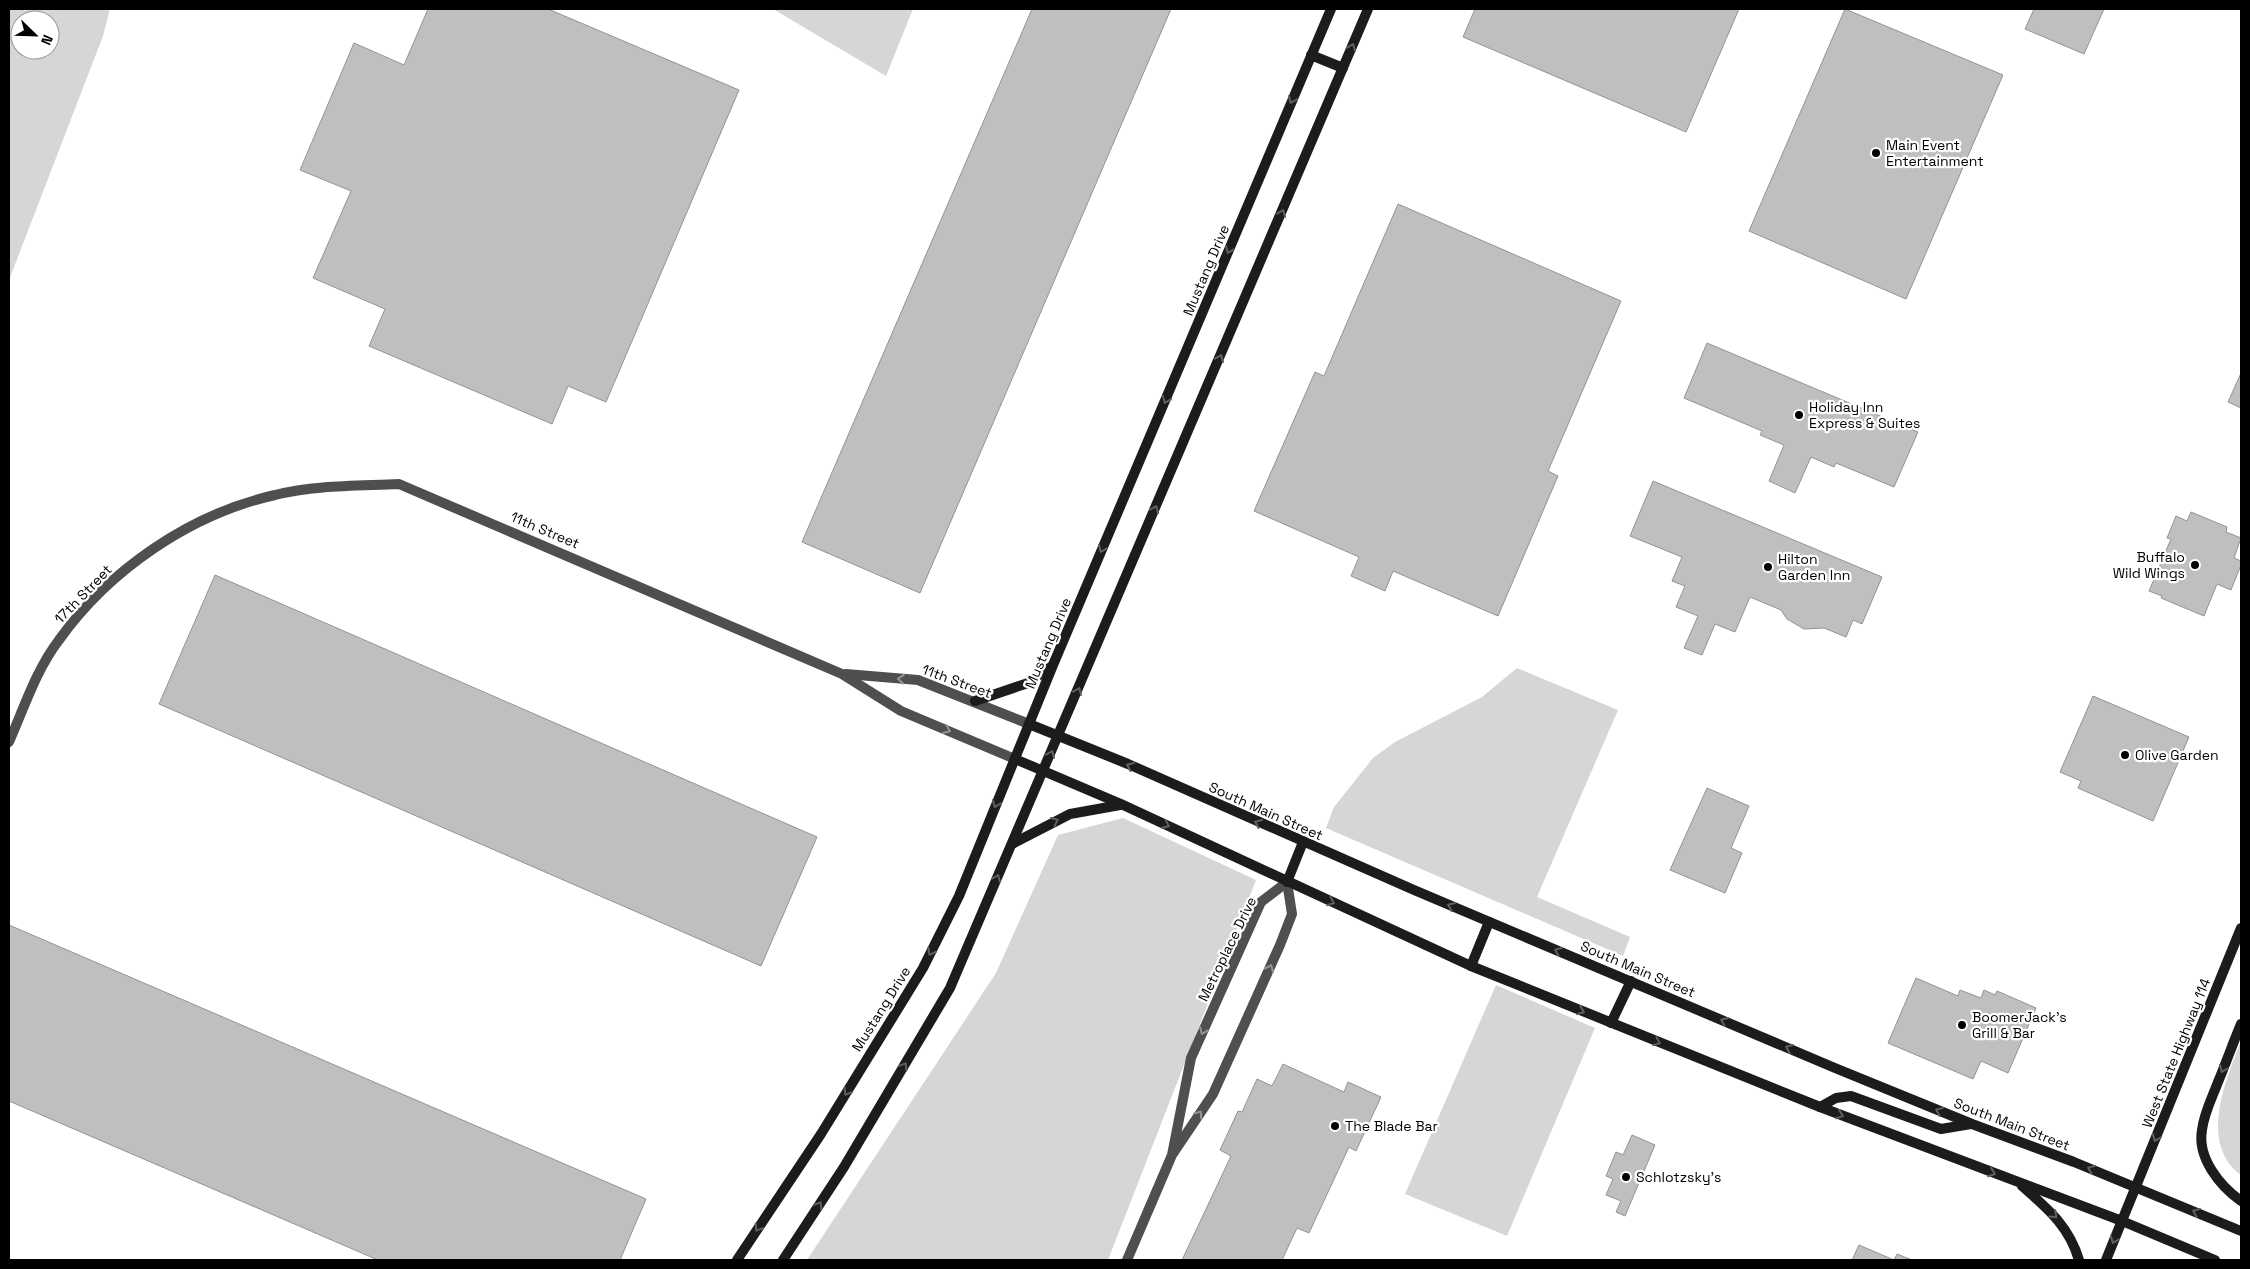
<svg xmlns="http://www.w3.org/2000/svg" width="2250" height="1269" viewBox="0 0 2250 1269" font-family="'Space Grotesk',sans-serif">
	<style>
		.green { fill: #d6d6d6; fill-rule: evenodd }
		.building { fill: #bfbfbf; stroke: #939393 }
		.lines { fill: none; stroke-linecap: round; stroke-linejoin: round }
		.minor { stroke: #4f4f4f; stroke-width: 10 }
		.tertiary { stroke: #4f4f4f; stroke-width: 10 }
		.secondary { stroke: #1c1c1c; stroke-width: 10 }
		.oneway { stroke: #606060 }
		.oneway2 { stroke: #959595 }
		.poi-dot { fill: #000; stroke: #fff; stroke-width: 2 }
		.labels { text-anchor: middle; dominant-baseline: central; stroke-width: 4.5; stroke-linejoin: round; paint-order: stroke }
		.poi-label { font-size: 14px; fill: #000; stroke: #fff; text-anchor: start }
		.street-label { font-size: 14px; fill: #000; stroke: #fff }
	</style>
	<rect width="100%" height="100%" fill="#fff"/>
	<g class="green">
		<path d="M 9,9 L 110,9 L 103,36 L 9,280 ZM 20,20 L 50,20 L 50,50 L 20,50 Z"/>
		<path d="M 773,9 L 913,9 L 886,76 Z"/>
		<path d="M 1517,668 L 1618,710 L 1537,897 L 1630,937 L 1623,956 L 1326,828 L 1334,807 L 1373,758 L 1395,742 L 1482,697 Z"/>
		<path d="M 1123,818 L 1256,880 L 1108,1260 L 807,1260 L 996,973 L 1058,835 Z"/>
		<path d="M 1496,985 L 1595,1028 L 1507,1236 L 1405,1194 Z"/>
		<path d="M 2241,1041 L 2241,1175 C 2198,1143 2226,1080 2241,1041 Z"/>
	</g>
	<g class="building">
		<path d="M 428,9 L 548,9 L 739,90 L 606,402 L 568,386 L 552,424 L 369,346 L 385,309 L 313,278 L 351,191 L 300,170 L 354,43 L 404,65 Z"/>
		<path d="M 1032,9 L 1171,9 L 920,593 L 802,542 Z"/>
		<path d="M 1475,9 L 1739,9 L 1686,132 L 1463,37 Z"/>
		<path d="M 1845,9 L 2003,75 L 1906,299 L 1749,231 Z"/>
		<path d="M 2034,9 L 2104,9 L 2084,54 L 2025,29 Z"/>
		<path d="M 1398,204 L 1621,301 L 1548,471 L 1558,476 L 1498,616 L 1393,571 L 1385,591 L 1351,576 L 1359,557 L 1254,511 L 1315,372 L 1324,376 Z"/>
		<path d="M 1707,343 L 1918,432 L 1894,487 L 1836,463 L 1834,467 L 1811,457 L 1795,493 L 1769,481 L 1784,445 L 1760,435 L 1762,431 L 1684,398 Z"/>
		<path d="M 2241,373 L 2241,408 L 2228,402 Z"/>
		<path d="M 1653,481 L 1882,577 L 1862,624 L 1853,620 L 1846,637 L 1824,628 L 1804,629 L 1787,619 L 1781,610 L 1750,597 L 1735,632 L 1715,624 L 1702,655 L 1684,648 L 1698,616 L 1676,607 L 1685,586 L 1672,581 L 1682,557 L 1630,536 Z"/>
		<path d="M 2191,512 L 2227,527 L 2226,532 L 2241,538 L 2234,558 L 2241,561 L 2241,565 L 2231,590 L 2217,584 L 2204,616 L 2161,598 L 2162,596 L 2149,591 L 2171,539 L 2167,538 L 2176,516 L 2187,521 Z"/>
		<path d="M 215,575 L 817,837 L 761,966 L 159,704 Z"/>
		<path d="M 2093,696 L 2189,737 L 2153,821 L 2078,788 L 2081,781 L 2060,772 Z"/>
		<path d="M 1707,788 L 1749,806 L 1731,848 L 1742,853 L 1725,893 L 1670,870 Z"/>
		<path d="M 9,925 L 646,1199 L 620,1260 L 378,1260 L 9,1101 Z"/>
		<path d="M 1916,978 L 1958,996 L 1960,990 L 1981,998 L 1984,990 L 1995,995 L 1997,991 L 2036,1008 L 2008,1073 L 1981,1061 L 1973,1079 L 1888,1043 Z"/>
		<path d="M 1283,1064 L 1344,1092 L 1348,1082 L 1381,1097 L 1356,1151 L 1349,1147 L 1309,1233 L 1297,1228 L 1282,1260 L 1182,1260 L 1231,1156 L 1220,1150 L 1238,1111 L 1242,1112 L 1257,1079 L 1272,1086 Z"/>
		<path d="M 1632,1135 L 1655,1145 L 1625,1216 L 1616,1212 L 1621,1201 L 1606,1195 L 1613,1179 L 1606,1176 L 1616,1152 L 1623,1155 Z"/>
		<path d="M 1859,1245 L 1894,1260 L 1897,1254 L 1912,1260 L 1852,1260 Z"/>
	</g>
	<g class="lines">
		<path class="minor" d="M 1127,1260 L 1172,1155 L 1213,1094 L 1280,945 L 1292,914 L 1287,882 L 1261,902 L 1191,1058 L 1172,1155"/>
		<g class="tertiary">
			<path d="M 846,674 L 918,680 L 1029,724"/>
			<path d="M 9,742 C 24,708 36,670 59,640 C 109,570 190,514 275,495 C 315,485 358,486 399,484 L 842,674 L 901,711 L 1015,759"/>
		</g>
		<g class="secondary">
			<path d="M 1311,55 L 1343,68"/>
			<path d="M 975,701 L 1028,683 L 1052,666"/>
			<path d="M 1029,724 L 1128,764 L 1414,890 L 1835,1068 L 1972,1124 L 2074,1162 L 2241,1231"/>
			<path d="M 1015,759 L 1121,804 L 1471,966 L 1820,1107 L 2122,1221 L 2215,1260"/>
			<path d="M 1012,844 L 1070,814 L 1120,805"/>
			<path d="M 1287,882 L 1303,842"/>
			<path d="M 1471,966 L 1489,922"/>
			<path d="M 1611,1023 L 1631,981"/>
			<path d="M 2241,1024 C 2233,1043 2226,1063 2218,1082 C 2212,1098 2204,1113 2202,1130 C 2197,1158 2220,1186 2241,1201"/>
			<path d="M 1820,1107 L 1836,1098 L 1851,1096 L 1941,1129 L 1971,1124"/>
			<path d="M 2022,1186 C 2048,1209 2069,1226 2079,1260"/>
			<path d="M 737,1260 L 821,1134 L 923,968 L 959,896 L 1053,665 L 1331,9"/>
			<path d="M 783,1260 L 844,1167 L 950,988 L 1368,9"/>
			<path d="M 2106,1260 L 2241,928"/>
		</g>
	</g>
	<defs><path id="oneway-chevron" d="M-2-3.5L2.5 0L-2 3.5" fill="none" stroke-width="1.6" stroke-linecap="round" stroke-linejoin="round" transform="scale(1.25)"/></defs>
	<g class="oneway">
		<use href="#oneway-chevron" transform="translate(1352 47) rotate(-67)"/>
		<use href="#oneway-chevron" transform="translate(1292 100) rotate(113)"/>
		<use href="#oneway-chevron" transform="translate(1282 213) rotate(-67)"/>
		<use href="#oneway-chevron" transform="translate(1229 250) rotate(113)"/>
		<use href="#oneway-chevron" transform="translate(1220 358) rotate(-67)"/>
		<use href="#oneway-chevron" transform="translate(1166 400) rotate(113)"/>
		<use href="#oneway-chevron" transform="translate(1155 509) rotate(-67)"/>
		<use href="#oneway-chevron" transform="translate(1102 549) rotate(113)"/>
		<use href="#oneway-chevron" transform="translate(1078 691) rotate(-67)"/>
		<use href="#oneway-chevron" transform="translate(1051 754) rotate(-67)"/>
		<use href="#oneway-chevron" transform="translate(1130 766) rotate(-156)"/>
		<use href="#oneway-chevron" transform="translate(996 804) rotate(112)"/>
		<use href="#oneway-chevron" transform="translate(1055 821) rotate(-25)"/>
		<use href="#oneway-chevron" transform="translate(1258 823) rotate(-156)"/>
		<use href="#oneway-chevron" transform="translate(1166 825) rotate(25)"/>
		<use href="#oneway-chevron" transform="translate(997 878) rotate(-67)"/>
		<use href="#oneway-chevron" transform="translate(1331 902) rotate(25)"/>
		<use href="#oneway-chevron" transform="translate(1451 906) rotate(-157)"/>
		<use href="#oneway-chevron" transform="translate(1558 951) rotate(-158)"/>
		<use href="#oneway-chevron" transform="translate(931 952) rotate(117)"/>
		<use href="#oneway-chevron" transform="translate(1581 1011) rotate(22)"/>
		<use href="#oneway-chevron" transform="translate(1724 1021) rotate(-157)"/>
		<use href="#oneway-chevron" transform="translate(1657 1042) rotate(22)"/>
		<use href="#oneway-chevron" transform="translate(1789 1048) rotate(-157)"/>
		<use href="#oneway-chevron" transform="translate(904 1066) rotate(-59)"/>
		<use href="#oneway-chevron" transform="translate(2223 1069) rotate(112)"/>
		<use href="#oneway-chevron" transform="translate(847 1092) rotate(122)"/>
		<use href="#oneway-chevron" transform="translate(1939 1111) rotate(-158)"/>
		<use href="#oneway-chevron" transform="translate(1840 1115) rotate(21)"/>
		<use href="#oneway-chevron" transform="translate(2156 1138) rotate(112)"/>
		<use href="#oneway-chevron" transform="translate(2091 1169) rotate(-158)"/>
		<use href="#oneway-chevron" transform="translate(1992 1173) rotate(20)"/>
		<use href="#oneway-chevron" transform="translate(819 1205) rotate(-57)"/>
		<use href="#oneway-chevron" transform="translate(2196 1212) rotate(-158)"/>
		<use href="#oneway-chevron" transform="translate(2054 1215) rotate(44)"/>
		<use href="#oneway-chevron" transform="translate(758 1228) rotate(123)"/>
		<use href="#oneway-chevron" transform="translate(2114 1240) rotate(112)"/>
	</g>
	<g class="oneway2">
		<use href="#oneway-chevron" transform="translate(901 679) rotate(-175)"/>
		<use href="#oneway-chevron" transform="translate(947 730) rotate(23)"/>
		<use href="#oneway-chevron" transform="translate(1270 968) rotate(-66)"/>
		<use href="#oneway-chevron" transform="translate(1203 1031) rotate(114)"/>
		<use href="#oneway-chevron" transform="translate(1199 1114) rotate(-56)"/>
	</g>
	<g class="poi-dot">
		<circle cx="1876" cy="153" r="5"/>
		<circle cx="1799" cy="415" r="5"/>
		<circle cx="2195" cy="565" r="5"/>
		<circle cx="1768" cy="567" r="5"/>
		<circle cx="2125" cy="755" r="5"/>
		<circle cx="1962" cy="1025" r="5"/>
		<circle cx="1335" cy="1126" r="5"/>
		<circle cx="1626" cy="1177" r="5"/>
	</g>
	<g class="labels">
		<g class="poi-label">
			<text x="1886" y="145">Main Event<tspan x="1886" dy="16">Entertainment</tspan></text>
			<text x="1809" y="407">Holiday Inn<tspan x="1809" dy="16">Express &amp; Suites</tspan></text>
			<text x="2185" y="557" text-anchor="end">Buffalo<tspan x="2185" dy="16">Wild Wings</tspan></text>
			<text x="1778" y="559">Hilton<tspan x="1778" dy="16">Garden Inn</tspan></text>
			<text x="2135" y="755">Olive Garden</text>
			<text x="1972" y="1017">BoomerJack's<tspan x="1972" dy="16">Grill &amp; Bar</tspan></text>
			<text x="1345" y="1126">The Blade Bar</text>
			<text x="1636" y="1177">Schlotzsky's</text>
		</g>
		<g class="street-label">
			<text transform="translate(1206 270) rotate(-67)">Mustang Drive</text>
			<text transform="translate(545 530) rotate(23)">11th Street</text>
			<text transform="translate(83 594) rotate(-46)">17th Street</text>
			<text transform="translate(1048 643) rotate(-67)">Mustang Drive</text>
			<text transform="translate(957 681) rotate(20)">11th Street</text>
			<text transform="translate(1266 811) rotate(24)">South Main Street</text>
			<text transform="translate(1227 949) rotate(-64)">Metroplace Drive</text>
			<text transform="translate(1638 969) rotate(23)">South Main Street</text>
			<text transform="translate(881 1009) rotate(-58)">Mustang Drive</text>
			<text transform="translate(2176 1053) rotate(-68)">West State Highway 114</text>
			<text transform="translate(2012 1124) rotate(21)">South Main Street</text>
		</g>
	</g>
	<rect width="2250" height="1269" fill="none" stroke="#000000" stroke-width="20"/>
	<g transform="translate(35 35) rotate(113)"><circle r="24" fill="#ffffff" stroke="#999999"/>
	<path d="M0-4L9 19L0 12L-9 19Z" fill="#000000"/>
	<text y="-8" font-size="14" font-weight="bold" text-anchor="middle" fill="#000000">N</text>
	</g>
</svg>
